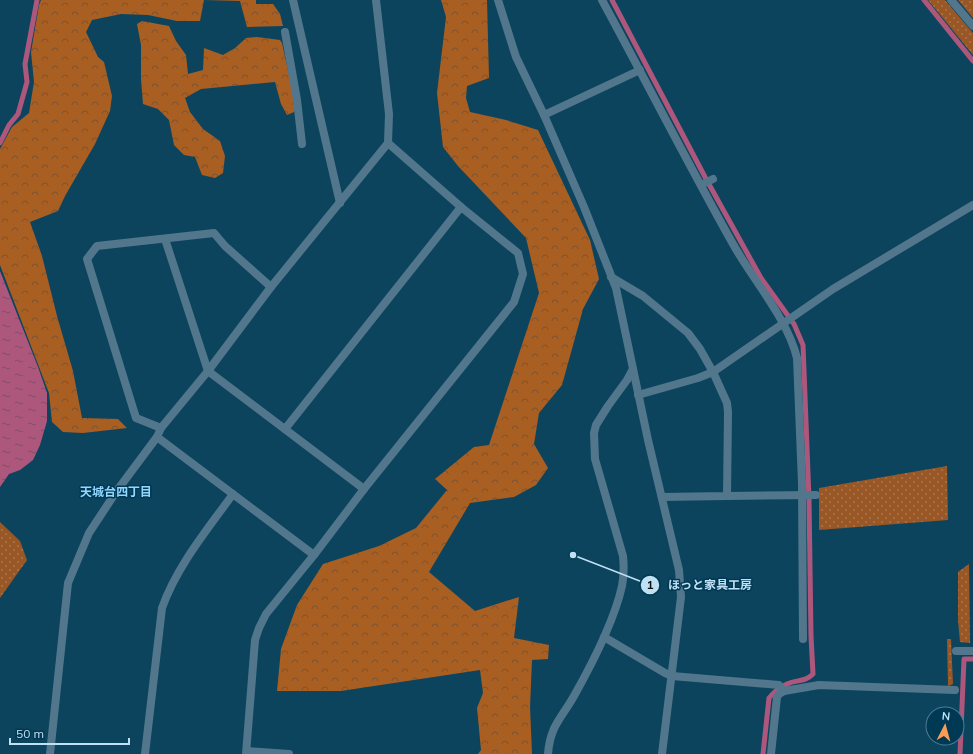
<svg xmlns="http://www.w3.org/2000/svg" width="973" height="754" viewBox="0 0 973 754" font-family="Mulish,'Noto Sans JP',sans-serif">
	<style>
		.grass { fill: url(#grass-dots) }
		.forest { fill: url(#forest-crowns) }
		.water { fill: url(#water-ripples) }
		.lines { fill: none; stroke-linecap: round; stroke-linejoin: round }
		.stream { stroke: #ae577c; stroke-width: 5 }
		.minor { stroke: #52778d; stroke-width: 8 }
		.labels { text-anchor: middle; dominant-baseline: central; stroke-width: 3; stroke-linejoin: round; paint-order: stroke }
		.neighbourhood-label { font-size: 12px; font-weight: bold; fill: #92d7fe; stroke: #003953 }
		.leader { fill: none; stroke: #c0e0f4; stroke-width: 1.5 }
		.callout-dot { fill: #c0e0f4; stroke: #003953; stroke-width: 1.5 }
		.mark-label { font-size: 12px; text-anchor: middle; font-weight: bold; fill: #111 }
		.callout-label { font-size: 12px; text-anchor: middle; font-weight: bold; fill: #c0e0f4; stroke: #003953; stroke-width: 3; stroke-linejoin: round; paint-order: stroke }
	</style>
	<defs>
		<pattern id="grass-dots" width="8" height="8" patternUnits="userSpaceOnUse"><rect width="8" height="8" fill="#985725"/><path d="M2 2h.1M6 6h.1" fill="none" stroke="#a97750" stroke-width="1.8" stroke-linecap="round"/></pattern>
		<pattern id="forest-crowns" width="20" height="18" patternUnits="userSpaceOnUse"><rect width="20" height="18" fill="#a95e22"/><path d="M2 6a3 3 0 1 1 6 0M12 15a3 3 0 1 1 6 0" fill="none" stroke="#7d5332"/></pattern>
		<pattern id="water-ripples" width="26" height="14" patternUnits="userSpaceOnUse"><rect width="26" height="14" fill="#ae577c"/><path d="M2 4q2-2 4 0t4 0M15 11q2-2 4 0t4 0" fill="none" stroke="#804f68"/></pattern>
	</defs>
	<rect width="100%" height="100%" fill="#0c445e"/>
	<g class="grass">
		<path d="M 928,0 L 945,0 L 973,33 L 973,55 Z"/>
		<path d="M 958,0 L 973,0 L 973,18 Z"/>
		<path d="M 947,466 L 948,520 L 819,530 L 819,488 Z"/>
		<path d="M 0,522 L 20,541 L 27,560 L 0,598 Z"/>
		<path d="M 969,564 L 970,643 L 960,642 L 958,620 L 958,572 Z"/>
		<path d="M 947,639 L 951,639 L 953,684 L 948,686 Z"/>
	</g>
	<g class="forest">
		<path d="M 41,0 L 256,0 L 256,4 L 273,4 L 280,14 L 283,26 L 247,27 L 240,1 L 204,0 L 200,21 L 177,21 L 148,15 L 121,14 L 92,20 L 86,32 L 98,57 L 104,62 L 112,96 L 110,111 L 95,144 L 65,196 L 58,211 L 30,222 L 42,256 L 57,316 L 73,371 L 82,418 L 118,419 L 127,428 L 83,433 L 63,432 L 52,422 L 49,393 L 0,265 L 0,149 L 12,127 L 29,113 L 34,82 L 31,52 L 39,5 Z"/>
		<path d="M 441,0 L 487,0 L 489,78 L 467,86 L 466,98 L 470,112 L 506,120 L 538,130 L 590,240 L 599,279 L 583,309 L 562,385 L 539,413 L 534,444 L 548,468 L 536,485 L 514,497 L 470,503 L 429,572 L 475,611 L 519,597 L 514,638 L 549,645 L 548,659 L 532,660 L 530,707 L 532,754 L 478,754 L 481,750 L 477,708 L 483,693 L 480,670 L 341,691 L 277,691 L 281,649 L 297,605 L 323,564 L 379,546 L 416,528 L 447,490 L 435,479 L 474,447 L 489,445 L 539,293 L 526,238 L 458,166 L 443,147 L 437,93 L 446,17 Z"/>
		<path d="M 142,21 L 169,26 L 176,41 L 186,55 L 188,74 L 203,70 L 204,48 L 223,55 L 235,48 L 246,38 L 257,37 L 280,40 L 282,43 L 294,98 L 294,112 L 287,115 L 281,104 L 275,82 L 201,89 L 185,98 L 190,112 L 203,129 L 220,141 L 225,156 L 223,173 L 215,178 L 202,175 L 195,157 L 184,155 L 174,145 L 169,120 L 158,109 L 143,104 L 141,79 L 141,45 L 137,24 Z"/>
	</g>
	<path class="water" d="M 0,271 L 38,367 L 47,393 L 47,421 L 40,445 L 33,460 L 20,470 L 9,474 L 0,487 Z"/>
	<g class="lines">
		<g class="stream">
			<path d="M 612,0 L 705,177 L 761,278 L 794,324 L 803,345 L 809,499 L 811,636 L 813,674 C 804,683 797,679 787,684 C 780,687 774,692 769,698 L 763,754"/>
			<path d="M 924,0 L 973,61"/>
			<path d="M 0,143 L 9,125 L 18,114 L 27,82 L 25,64 L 37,0"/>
			<path d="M 960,754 L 964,659 L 973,659"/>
		</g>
		<g class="minor">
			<path d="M 293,0 L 340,203"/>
			<path d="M 376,0 L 389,114 L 388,143"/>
			<path d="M 498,0 L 516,57 L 544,115 L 584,207 L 616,288 L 648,440 L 679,570 L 681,597 L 662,754"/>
			<path d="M 602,0 C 646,81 688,164 733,244 C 753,280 787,318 797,358 L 802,483 L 803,639"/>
			<path d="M 951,0 L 973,26"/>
			<path d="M 285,32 L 297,100 L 302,144"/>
			<path d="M 544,115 L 640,70"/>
			<path d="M 701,185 L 713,179"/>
			<path d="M 165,239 L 208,371 L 364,489"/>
			<path d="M 611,277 L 643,296 L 688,333 L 700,349 L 713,372 L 727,403 L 728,412 L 727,496 L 662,497"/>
			<path d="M 638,395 L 698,378 L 713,372 L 833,289 L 973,205"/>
			<path d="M 161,428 L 136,418 L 87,259 L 97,246 L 214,233 L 225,246 L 271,287"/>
			<path d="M 285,429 L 461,207"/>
			<path d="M 157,437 L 314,555"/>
			<path d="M 727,496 L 816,495"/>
			<path d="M 604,637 L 665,673 L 672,676 L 779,685 L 784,691 L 779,694 L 777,697 L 771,754"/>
			<path d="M 956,651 L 973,651"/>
			<path d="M 784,691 L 819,685 L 955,690"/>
			<path d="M 247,751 L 289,754"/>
			<path d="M 50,754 L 68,583 L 89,533 L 116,492 L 157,437 L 161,428 L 208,371 L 271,287 L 388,143 L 461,207 L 518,253 L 523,274 L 514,302 L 364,489 L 314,555 L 266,614 L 259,628 L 255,640 L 246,754"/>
			<path d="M 145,754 L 162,608 C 177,566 207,530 233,494"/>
			<path d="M 548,754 C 550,726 561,719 574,696 C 592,664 614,622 622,586 C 624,576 624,566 623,556 L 595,459 L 594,433 L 596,425 L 608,406 L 627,380 L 633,369"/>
		</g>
	</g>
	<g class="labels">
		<g class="neighbourhood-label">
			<text x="116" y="491">天城台四丁目</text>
		</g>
	</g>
	<path class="leader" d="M573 555L650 585"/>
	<g class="callout-dot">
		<circle cx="573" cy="555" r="4"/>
		<circle cx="650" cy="585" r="10"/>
	</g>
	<g class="mark-label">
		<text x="650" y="589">1</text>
	</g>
	<g class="callout-label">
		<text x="710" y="589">ほっと家具工房</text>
	</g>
	<g transform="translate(945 726) rotate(6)"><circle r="19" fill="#003953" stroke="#4d7c93"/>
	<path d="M0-3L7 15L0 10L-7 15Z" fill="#fd9c56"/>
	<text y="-6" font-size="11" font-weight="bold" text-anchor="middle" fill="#c0e0f4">N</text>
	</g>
	<path d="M10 738v6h119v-6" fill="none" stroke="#c0e0f4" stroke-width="2"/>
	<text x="16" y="738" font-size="12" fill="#c0e0f4" stroke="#003953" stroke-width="3" paint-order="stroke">50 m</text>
</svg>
